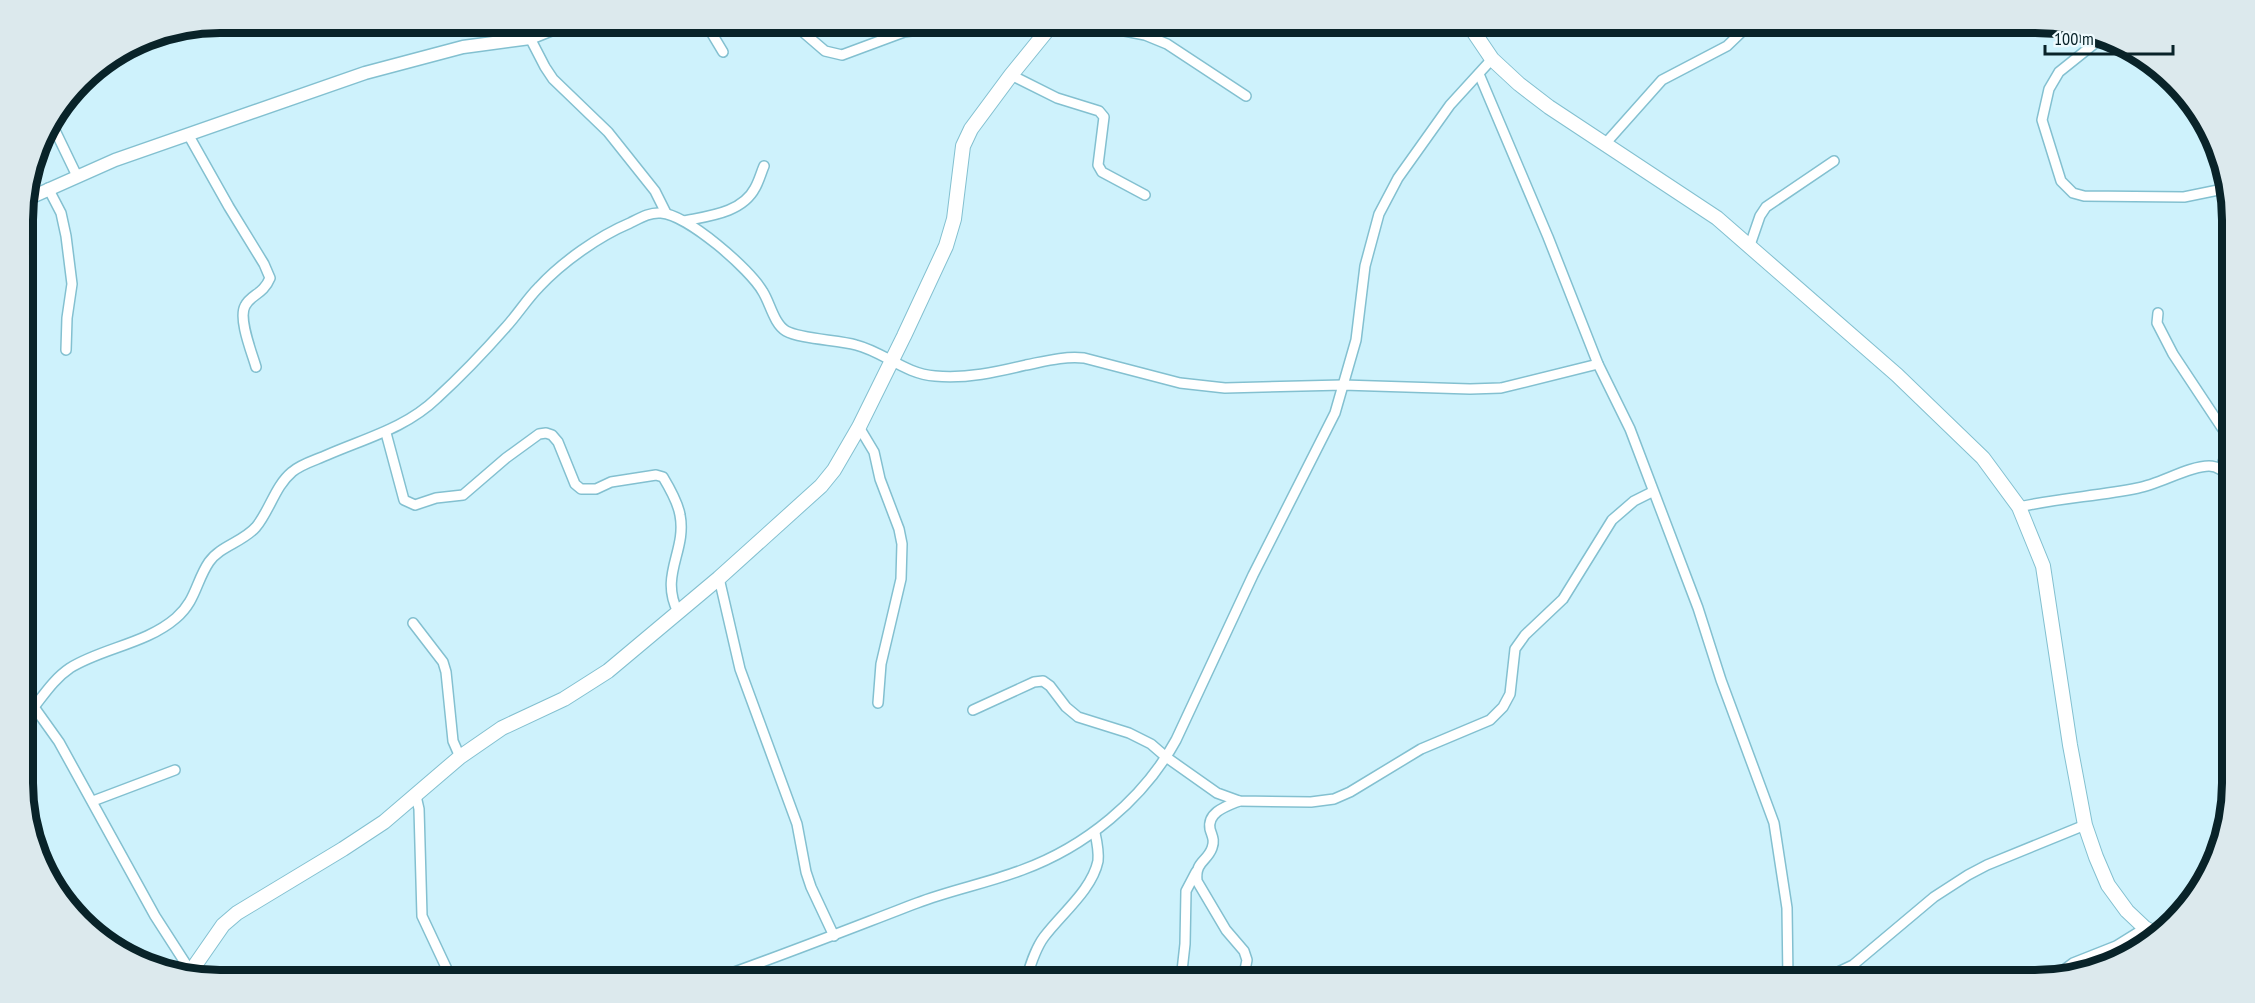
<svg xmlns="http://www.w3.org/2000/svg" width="2255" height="1003" viewBox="0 0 2255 1003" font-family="'PT Sans Narrow',sans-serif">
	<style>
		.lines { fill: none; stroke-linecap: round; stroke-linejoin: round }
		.minor-casing { stroke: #83c0d0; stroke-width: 12 }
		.tertiary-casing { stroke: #83c0d0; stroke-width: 15 }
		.secondary-casing { stroke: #83c0d0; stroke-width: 16 }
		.minor { stroke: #fff; stroke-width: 9 }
		.tertiary { stroke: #fff; stroke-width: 12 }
		.secondary { stroke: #fff; stroke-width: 14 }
		.rim { fill: none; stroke: #092329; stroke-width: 8 }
	</style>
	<rect width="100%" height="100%" fill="#cef2fc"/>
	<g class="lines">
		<g class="minor-casing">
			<g id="minor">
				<path d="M 705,22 L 723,52"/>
				<path d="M 1038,22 L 1048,30"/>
				<path d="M 1079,22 L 1145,35 L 1167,44 L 1246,96"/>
				<path d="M 796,26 L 825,51 L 842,55 L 904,32 L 978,22"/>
				<path d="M 2104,36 L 2059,72 L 2049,89 L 2042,120 L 2061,181 L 2073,193 L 2084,196 L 2184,197 L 2228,188"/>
				<path d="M 530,38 L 545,67 L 553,79 L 608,132 L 655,191 L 666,213"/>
				<path d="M 1479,74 L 1548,237 L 1598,364 L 1630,429 L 1698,608 L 1721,680 L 1774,823 L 1787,908 L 1788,980"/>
				<path d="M 1011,75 L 1057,98 L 1099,111 L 1104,117 L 1098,165 L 1102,172 L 1145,195"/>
				<path d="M 51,122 L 77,176"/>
				<path d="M 189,136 L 229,207 L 264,264 L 270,278 C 263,295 251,294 245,306 C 238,319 252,353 256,367"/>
				<path d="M 1605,144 L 1662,80 L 1727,46 L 1752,22"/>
				<path d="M 48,188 L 61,213 L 66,236 L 72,284 L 67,318 L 66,350"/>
				<path d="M 684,221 C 708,216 742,213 755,188 C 759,181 761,173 764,166"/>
				<path d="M 1750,245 L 1760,216 L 1766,207 L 1834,161"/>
				<path d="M 2158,313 L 2157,323 L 2173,354 L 2226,434 C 2229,448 2226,456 2220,469"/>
				<path d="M 859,427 L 874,452 L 880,479 L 899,529 L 902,544 L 901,579 L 881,664 L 878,703"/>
				<path d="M 386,433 L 404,500 L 415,505 L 436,498 L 463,495 L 506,458 L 539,434 L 546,433 L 552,435 L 558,442 L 575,484 L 581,489 L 596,489 L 611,482 L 656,475 L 663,477 C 669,487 678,503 680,515 C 687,551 659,575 678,612"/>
				<path d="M 2019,507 C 2059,498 2099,496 2138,488 C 2160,484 2189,466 2209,466 C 2219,466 2225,473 2232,480"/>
				<path d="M 719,578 L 740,669 L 797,824 L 806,872 L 811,887 L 834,936"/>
				<path d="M 413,623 L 443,662 L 446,672 L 453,741 L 460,757"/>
				<path d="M 24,697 L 34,707 L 59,742 L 155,916 L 193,975"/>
				<path d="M 34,707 C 45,693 55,678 70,668 C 102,648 146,644 176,618 C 196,601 196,581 209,562 C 220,546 243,542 256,527 C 270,510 275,486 292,472 C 301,464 316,460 327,455 C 366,438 406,428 437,398 C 461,376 484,352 506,327 C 518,314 527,299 539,287 C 562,262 599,236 630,223 C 640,218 650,212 661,213 C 688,215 750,269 763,292 C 770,303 774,324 786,331 C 800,339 838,340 856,345 C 884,352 905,374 935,376 C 966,379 997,372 1026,365 C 1046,361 1064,356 1084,358 L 1180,383 L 1225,388 L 1343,385 L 1470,389 L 1501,388 L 1598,364"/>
				<path d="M 973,710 L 1034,682 L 1043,681 L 1050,686 L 1066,707 L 1078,717 L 1129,733 L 1151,744 L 1166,757 L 1217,793 L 1239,801 L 1311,802 L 1334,799 L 1350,792 L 1421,749 L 1490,720 L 1503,707 L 1510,694 L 1515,649 L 1525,635 L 1563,599 L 1612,520 L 1634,501 L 1652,492"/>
				<path d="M 416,796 L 419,809 L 422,916 L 452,980"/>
				<path d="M 93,801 L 175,770"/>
				<path d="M 1239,801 C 1227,806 1207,812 1210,829 C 1212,836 1215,840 1212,848 C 1207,862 1195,861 1197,881 L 1226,930 L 1244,951 L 1247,960 L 1243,980"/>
				<path d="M 2053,978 L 2073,963 L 2116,946 L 2145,928"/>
				<path d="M 712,980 C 781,956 849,929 917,903 C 951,890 988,883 1022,870 C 1085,847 1143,800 1176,740 L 1253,575 L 1335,413 L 1356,340 L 1365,266 L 1379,214 L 1398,178 L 1450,105 L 1492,59"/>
				<path d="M 1026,980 C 1030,966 1035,949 1044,937 C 1061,914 1092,890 1098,861 C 1099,851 1097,842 1095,833"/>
				<path d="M 1181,980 L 1185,944 L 1186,891 L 1196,872"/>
				<path d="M 1804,980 L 1836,973 L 1853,965 L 1934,897 L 1968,875 L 1987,865 L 2085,825"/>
			</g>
		</g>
		<g class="tertiary-casing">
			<path id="tertiary" d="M 25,200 L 115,160 L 365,73 L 463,47 L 530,38 L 550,30 L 560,22"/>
		</g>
		<g class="secondary-casing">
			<g id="secondary">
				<path d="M 1467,22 L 1492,59 L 1519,84 L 1549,107 L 1717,218 L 1897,375 L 1983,458 L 2019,507 L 2043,566 L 2070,745 L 2085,825 L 2096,857 L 2108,885 L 2127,911 L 2145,928 L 2158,935"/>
				<path d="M 189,974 L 223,925 L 237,913 L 343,849 L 384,822 L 460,757 L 502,728 L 564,699 L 608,671 L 719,578 L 821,486 L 834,470 L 859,427 L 904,336 L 946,246 L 954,219 L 963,146 L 971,129 L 1011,75 L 1054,22"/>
			</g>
		</g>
		<use href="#minor" class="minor"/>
		<use href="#tertiary" class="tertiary"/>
		<use href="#secondary" class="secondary"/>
	</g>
	<path d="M0 0H2255V1003H0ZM220 33H2035A187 187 0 0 1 2222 220V783A187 187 0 0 1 2035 970H220A187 187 0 0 1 33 783V220A187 187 0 0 1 220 33Z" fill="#dce9ed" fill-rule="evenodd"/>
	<path class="rim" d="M220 33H2035A187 187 0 0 1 2222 220V783A187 187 0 0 1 2035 970H220A187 187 0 0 1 33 783V220A187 187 0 0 1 220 33Z"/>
	<path d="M2045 45v9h128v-9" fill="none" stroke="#092329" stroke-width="3"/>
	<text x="2054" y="45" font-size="18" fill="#092329" stroke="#eefafe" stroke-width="4.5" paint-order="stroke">100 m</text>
</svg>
